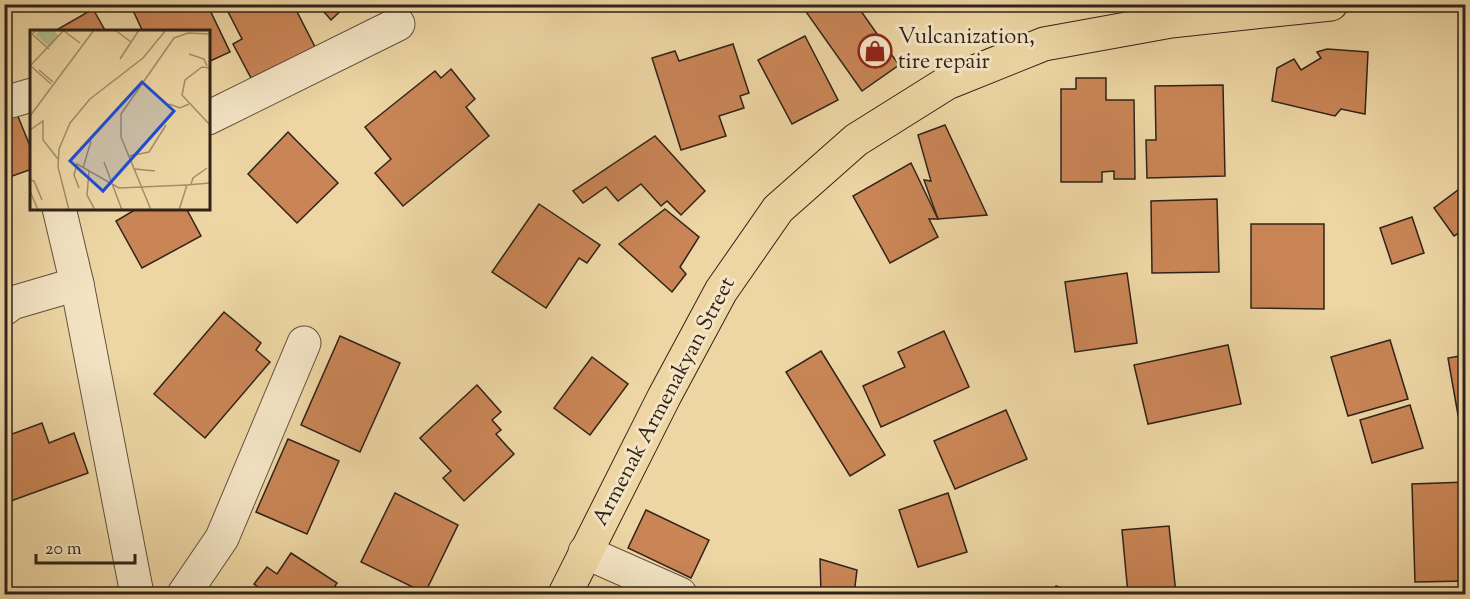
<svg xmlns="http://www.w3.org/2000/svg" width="1470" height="599" viewBox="0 0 1470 599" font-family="'Sorts Mill Goudy',serif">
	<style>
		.building { fill: #c98556; stroke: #312319; stroke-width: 1.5 }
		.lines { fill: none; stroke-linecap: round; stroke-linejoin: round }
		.minor-casing { stroke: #60503c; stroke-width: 35 }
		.major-casing { stroke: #312319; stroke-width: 35 }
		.minor { stroke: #f3e4c4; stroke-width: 33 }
		.major { stroke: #edd6a4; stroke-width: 33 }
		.labels { text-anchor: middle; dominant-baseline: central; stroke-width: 6; stroke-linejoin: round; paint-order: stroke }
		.poi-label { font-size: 22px; fill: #312319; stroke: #f3e4c4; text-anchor: start }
		.street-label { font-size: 22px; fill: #312319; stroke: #f3e4c4 }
		.inset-road { fill: none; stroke: #a28e6c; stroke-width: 1.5 }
		.view { fill: #1d4ed8; fill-opacity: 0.15; stroke: #1d4ed8; stroke-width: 3 }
		.inset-edge { fill: none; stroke: #312319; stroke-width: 3 }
	</style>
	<rect width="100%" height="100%" fill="#edd6a4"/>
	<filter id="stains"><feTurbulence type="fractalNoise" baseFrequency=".00333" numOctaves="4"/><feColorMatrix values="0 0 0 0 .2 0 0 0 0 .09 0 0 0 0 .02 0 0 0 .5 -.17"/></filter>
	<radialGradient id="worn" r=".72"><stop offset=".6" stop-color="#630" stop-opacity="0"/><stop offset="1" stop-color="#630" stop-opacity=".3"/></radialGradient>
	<g class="building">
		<path d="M 130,4 L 207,4 L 230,52 L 208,62 L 208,32 L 143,32 Z"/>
		<path d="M 224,4 L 293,4 L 315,47 L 251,78 L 233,44 L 242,39 Z"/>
		<path d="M 317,4 L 348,4 L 331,20 Z"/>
		<path d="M 810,4 L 856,4 L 899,65 L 862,91 L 804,9 Z"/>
		<path d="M 93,9 L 106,32 L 53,32 Z"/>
		<path d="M 805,36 L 838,100 L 792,124 L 758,60 Z"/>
		<path d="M 733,44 L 749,93 L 740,96 L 744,108 L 719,116 L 726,136 L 681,150 L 652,58 L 675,51 L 679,61 Z"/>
		<path d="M 1327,49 L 1368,52 L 1365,114 L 1341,109 L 1335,116 L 1272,101 L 1277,68 L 1294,59 L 1301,70 L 1321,58 L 1317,52 Z"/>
		<path d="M 451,69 L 475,99 L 466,107 L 489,136 L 403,206 L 375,173 L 391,159 L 365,127 L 435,71 L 441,78 Z"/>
		<path d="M 1076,78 L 1106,78 L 1106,100 L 1134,100 L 1135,179 L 1114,179 L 1114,171 L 1102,172 L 1102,182 L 1061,182 L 1061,89 L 1076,89 Z"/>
		<path d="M 1223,85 L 1225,176 L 1147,178 L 1146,140 L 1156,140 L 1155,86 Z"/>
		<path d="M 17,114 L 32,151 L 32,169 L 4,179 L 4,119 Z"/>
		<path d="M 945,125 L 987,215 L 938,219 L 924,180 L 931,181 L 918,135 Z"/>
		<path d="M 288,132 L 338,183 L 297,223 L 248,174 Z"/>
		<path d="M 655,136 L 705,191 L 681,215 L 667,201 L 661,206 L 641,184 L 618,201 L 606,187 L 583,203 L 573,191 Z"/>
		<path d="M 911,163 L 938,219 L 929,219 L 938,237 L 890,263 L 853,196 Z"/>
		<path d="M 1466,184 L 1466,236 L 1462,231 L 1454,236 L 1434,208 Z"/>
		<path d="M 1217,199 L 1219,272 L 1152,273 L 1151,201 Z"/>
		<path d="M 539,204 L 600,245 L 587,263 L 579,258 L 546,308 L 492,272 Z"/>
		<path d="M 138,208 L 186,208 L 201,236 L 142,268 L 116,221 Z"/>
		<path d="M 665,209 L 699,237 L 680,267 L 686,274 L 672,292 L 619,244 Z"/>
		<path d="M 1412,217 L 1424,253 L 1392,264 L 1380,228 Z"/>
		<path d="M 1251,224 L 1324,224 L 1324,309 L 1251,308 Z"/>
		<path d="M 1127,273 L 1137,343 L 1075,352 L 1065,282 Z"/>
		<path d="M 224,312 L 261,343 L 256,350 L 270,362 L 205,438 L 154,394 Z"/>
		<path d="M 944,331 L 969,387 L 881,427 L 863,386 L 905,367 L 898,352 Z"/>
		<path d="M 340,336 L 400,363 L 360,452 L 301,425 Z"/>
		<path d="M 1390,340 L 1408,399 L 1348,416 L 1331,357 Z"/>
		<path d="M 1228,345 L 1241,404 L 1148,424 L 1134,365 Z"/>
		<path d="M 821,351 L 885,455 L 850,476 L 786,372 Z"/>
		<path d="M 1466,355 L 1466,413 L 1458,415 L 1448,358 Z"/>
		<path d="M 592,357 L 628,384 L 590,435 L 554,408 Z"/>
		<path d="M 477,385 L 501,412 L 492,420 L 501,430 L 496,434 L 514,454 L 464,501 L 443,478 L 451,471 L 420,438 Z"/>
		<path d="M 1410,405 L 1423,448 L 1372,463 L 1360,420 Z"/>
		<path d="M 1006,410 L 1027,459 L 955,489 L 934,441 Z"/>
		<path d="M 42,423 L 49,443 L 74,433 L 88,473 L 8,502 L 4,492 L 4,437 Z"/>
		<path d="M 288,439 L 339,461 L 307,534 L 256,512 Z"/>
		<path d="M 1466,482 L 1466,581 L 1415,582 L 1412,484 Z"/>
		<path d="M 395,493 L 458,525 L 425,593 L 361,562 Z"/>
		<path d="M 948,493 L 967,552 L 918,567 L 899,510 Z"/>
		<path d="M 646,510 L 709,540 L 691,578 L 628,548 Z"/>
		<path d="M 1169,526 L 1176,594 L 1128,594 L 1122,530 Z"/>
		<path d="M 291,553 L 337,583 L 330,594 L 263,594 L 265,592 L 254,584 L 267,567 L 277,574 Z"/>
		<path d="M 820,559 L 857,570 L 854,594 L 821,594 Z"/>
		<path d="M 1056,586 L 1078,593 L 1078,594 L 1053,594 Z"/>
	</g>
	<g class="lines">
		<g class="minor-casing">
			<g id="minor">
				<path d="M 4,103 L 32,95"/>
				<path d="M 208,118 L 398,24"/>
				<path d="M 59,208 L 77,284 L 137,594"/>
				<path d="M 4,309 L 12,303 L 77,284"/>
				<path d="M 585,552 L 680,594"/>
				<path d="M 184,594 L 222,538 L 304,343"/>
			</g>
		</g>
		<g class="major-casing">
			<path id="major" d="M 565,594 L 664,397 L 721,291 L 778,209 L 856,140 L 947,83 L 1044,44 L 1171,21 L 1331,4"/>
		</g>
		<use href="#minor" class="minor"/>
		<use href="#major" class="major"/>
	</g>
	<defs>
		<g id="shop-ring" transform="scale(1.725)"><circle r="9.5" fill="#f3e4c4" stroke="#8f2418" stroke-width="1.5"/><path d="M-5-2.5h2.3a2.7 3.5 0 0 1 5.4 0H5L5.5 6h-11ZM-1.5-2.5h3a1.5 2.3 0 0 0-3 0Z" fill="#8f2418"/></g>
	</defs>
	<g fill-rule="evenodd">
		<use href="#shop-ring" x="875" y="51"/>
	</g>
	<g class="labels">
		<g class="poi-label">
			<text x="898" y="38">Vulcanization,<tspan x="898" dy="25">tire repair</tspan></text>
		</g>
		<g class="street-label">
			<text transform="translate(665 402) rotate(-62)">Armenak Armenakyan Street</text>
		</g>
	</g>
	<g transform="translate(30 30)">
		<rect width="180" height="180" fill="#edd6a4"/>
		<path d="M 9,0 L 23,0 L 29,6 L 20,17 L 6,5 Z" fill="#b2bf8b"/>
		<path class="inset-road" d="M 7,0 L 2,4 L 19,19M 85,0 L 101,12M 34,1 L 50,13M 159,24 L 174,29 L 177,36M 90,29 L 109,0M 0,36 L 34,0M 2,37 L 21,54M 180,38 L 172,37 L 155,50 L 152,65 L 180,95M 9,40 L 23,52M 139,74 L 150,78 L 159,74M 0,86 L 64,0M 0,100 L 13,91 L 13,110 L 28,129M 99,126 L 119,122 L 136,95M 74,132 L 92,180M 53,138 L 61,111M 105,139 L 125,141M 59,141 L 57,165 L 65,180M 0,150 L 4,151 L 12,170M 161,154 L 163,148 L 177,138M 49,158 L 44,145 L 47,134 L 89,158 L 156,155M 0,161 L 8,180M 39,180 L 28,137 L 29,119 L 40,93 L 60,69 L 113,28 L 136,0M 121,180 L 91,107 L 91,84 L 144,8 L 158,3 L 180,4M 149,180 L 157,155 L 180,153"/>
		<path class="view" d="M 112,52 L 144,81 L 73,161 L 40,131 Z"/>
		<rect width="180" height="180" class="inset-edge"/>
	</g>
	<rect width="1470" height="599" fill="none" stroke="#edd6a4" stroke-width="24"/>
	<rect x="6" y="6" width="1458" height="587" fill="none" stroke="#312319" stroke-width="3"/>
	<rect x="12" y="12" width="1446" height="575" fill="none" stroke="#312319" stroke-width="1.5"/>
	<path d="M36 554v9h99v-9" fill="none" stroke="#312319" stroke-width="3"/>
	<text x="45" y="554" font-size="18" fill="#312319" stroke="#f3e4c4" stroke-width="4.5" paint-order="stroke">20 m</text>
	<rect width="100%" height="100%" filter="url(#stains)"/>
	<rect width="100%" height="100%" fill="url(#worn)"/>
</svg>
